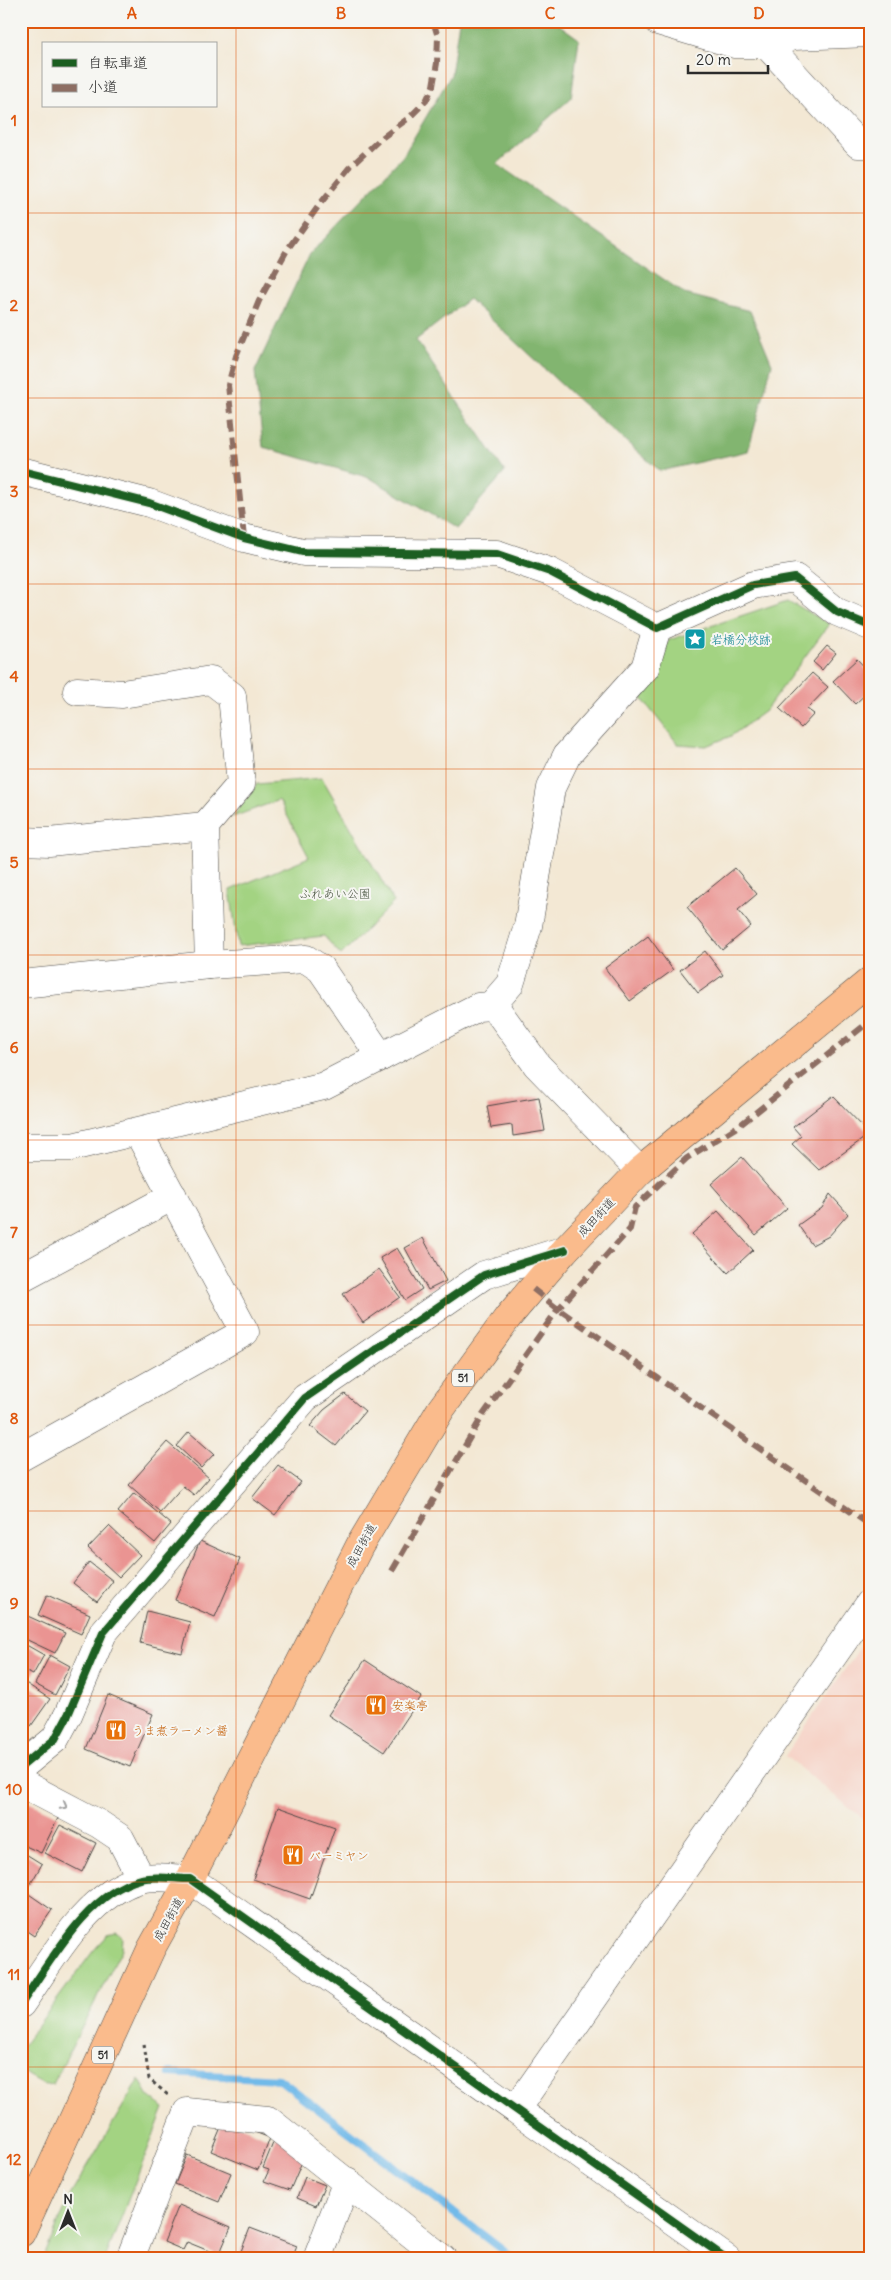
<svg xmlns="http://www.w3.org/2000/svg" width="891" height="2280" viewBox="0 0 891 2280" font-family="Delius,'Klee One',sans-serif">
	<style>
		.built { fill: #f6d1c5 }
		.green { fill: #a3d382; stroke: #677f56 }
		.forest { fill: #82b570; stroke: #56704e }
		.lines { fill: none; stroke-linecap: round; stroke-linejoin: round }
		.stream { stroke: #71bae9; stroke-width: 8 }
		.building { fill: #ea9492 }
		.minor-casing { stroke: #494744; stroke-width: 29 }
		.highway-casing { stroke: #494744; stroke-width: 29 }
		.path { stroke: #494744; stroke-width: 3; stroke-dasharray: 4 4; stroke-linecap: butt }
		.minor { stroke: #fff; stroke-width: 28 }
		.highway { stroke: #fabb8c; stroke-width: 28 }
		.quiet { stroke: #8d6e63; stroke-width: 6; stroke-dasharray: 12 6; stroke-linecap: butt }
		.cycleway-casing { stroke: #f6f6f2; stroke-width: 11 }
		.cycleway { stroke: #1b5e20; stroke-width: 8 }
		.oneway { stroke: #a0a0a0 }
		.grid { fill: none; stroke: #df570e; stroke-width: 1; stroke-opacity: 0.55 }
		.labels { text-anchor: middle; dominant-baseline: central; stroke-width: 4; stroke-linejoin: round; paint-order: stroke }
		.shield { fill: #f6f6f2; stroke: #686867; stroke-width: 1 }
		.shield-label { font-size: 11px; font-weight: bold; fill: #2b2b2b }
		.culture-label { font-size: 12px; fill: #0d838f; stroke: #f6f6f2; text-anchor: start }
		.park-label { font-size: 12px; fill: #495541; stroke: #f6f6f2 }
		.street-label { font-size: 12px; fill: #2b2b2b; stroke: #f6f6f2 }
		.food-label { font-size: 12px; fill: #c56008; stroke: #f6f6f2; text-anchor: start }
		.neatline { fill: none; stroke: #df570e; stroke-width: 2 }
		.grid-label { font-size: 16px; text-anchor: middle; font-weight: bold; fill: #df570e }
	</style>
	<rect width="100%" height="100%" fill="#f6f6f2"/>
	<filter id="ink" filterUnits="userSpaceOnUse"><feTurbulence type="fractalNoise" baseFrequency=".02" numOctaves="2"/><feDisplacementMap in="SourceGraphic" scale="10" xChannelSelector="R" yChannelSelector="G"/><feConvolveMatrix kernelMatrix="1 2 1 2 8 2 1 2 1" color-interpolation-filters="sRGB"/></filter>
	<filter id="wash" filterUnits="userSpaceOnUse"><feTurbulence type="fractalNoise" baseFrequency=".0096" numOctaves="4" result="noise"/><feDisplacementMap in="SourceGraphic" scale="20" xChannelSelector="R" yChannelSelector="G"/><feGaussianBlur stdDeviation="1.12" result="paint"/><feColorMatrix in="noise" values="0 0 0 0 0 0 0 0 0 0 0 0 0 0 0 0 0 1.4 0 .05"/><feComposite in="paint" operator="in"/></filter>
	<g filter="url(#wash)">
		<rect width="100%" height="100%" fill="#f3e8d4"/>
		<path class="built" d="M 870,1633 L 870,1824 L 785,1756 Z"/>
		<g class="green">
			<path d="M 788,600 L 829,624 L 765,711 L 731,736 L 706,746 L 678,744 L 642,699 L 669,640 Z"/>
			<path d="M 322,778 L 394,902 L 341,955 L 324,936 L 238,946 L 230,890 L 309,857 L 279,800 L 233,817 L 257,784 Z"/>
			<path d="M 116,1933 L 123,1938 L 122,1949 L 53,2084 L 45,2085 L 21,2071 L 21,2048 L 94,1950 L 108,1935 Z"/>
			<path d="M 139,2079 L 149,2096 L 164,2108 L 105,2259 L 43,2259 L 71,2194 Z"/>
		</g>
		<path class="forest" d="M 459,21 L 554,21 L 579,39 L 571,98 L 497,164 L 685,294 L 750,311 L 772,364 L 748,451 L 660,471 L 577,399 L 469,299 L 416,340 L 505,472 L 455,529 L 370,478 L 263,447 L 255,371 L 310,254 L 403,156 L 451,75 Z"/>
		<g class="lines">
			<path class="stream" d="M 170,2073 L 279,2079 L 514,2259"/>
		</g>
		<g id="blocks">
			<g class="building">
				<path d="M 827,646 L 836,653 L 822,670 L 813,662 Z"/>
				<path d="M 857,659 L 870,673 L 870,690 L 855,704 L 833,681 Z"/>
				<path d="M 812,673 L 828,687 L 807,709 L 814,714 L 801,728 L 779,708 Z"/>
				<path d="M 735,868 L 757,894 L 738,910 L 751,926 L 722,950 L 687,907 Z"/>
				<path d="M 648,936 L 673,970 L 630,1001 L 605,968 Z"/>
				<path d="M 705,951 L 723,975 L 698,993 L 680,970 Z"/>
				<path d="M 833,1096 L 870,1134 L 819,1170 L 792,1144 L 801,1136 L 793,1127 Z"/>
				<path d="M 539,1097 L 545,1131 L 513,1136 L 512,1125 L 491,1128 L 487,1106 Z"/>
				<path d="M 742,1157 L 787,1208 L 756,1235 L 711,1184 Z"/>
				<path d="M 830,1194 L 848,1214 L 829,1236 L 812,1245 L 798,1225 L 822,1208 Z"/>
				<path d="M 718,1211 L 753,1250 L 728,1273 L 692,1234 Z"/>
				<path d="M 423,1238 L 446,1281 L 428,1290 L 405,1248 Z"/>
				<path d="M 397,1248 L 422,1289 L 405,1300 L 380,1258 Z"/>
				<path d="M 379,1269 L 400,1297 L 363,1323 L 343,1294 Z"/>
				<path d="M 345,1394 L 365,1411 L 336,1446 L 310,1426 L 324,1410 Z"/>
				<path d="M 189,1432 L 214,1454 L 201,1468 L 177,1446 Z"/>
				<path d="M 167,1442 L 209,1478 L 194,1495 L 183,1486 L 160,1512 L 129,1485 Z"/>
				<path d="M 278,1465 L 301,1482 L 275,1515 L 252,1498 Z"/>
				<path d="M 134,1493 L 171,1524 L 155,1543 L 118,1512 Z"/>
				<path d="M 109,1526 L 140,1555 L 119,1577 L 88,1548 Z"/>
				<path d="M 200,1541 L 240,1559 L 215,1617 L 175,1600 Z"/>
				<path d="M 89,1562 L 113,1581 L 97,1602 L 73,1583 Z"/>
				<path d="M 47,1595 L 90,1614 L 81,1634 L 38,1615 Z"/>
				<path d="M 147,1611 L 190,1622 L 182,1653 L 140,1643 Z"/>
				<path d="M 21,1613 L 65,1633 L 55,1653 L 21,1637 Z"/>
				<path d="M 21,1642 L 44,1655 L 33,1675 L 21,1669 Z"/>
				<path d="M 50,1655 L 70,1666 L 55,1695 L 35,1684 Z"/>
				<path d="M 365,1660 L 421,1697 L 384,1752 L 328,1715 Z"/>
				<path d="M 21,1680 L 50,1699 L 31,1726 L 21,1719 Z"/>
				<path d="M 108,1695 L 153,1714 L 130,1767 L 86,1749 Z"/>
				<path d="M 23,1800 L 59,1816 L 41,1853 L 21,1844 L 21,1804 Z"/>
				<path d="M 278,1807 L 335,1827 L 310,1899 L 253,1879 Z"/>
				<path d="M 60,1825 L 96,1843 L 82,1872 L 45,1853 Z"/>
				<path d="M 21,1851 L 42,1864 L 30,1885 L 21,1880 Z"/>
				<path d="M 23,1890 L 52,1910 L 34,1936 L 21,1927 Z"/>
				<path d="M 224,2120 L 270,2138 L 258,2170 L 211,2151 Z"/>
				<path d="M 277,2133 L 304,2157 L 290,2190 L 264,2181 L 269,2170 L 263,2168 Z"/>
				<path d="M 187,2155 L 231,2173 L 219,2202 L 175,2184 Z"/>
				<path d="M 305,2177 L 325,2185 L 316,2206 L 297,2198 Z"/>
				<path d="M 179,2205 L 231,2227 L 219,2255 L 187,2242 L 183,2250 L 164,2242 Z"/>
				<path d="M 250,2228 L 297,2246 L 292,2259 L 238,2259 Z"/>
			</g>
		</g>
	</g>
	<g filter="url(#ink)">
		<use href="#blocks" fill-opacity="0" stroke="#494744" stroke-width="1"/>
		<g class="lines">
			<g class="minor-casing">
				<g id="minor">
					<path d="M 658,21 L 735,44 L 766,44 L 794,36 L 870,33"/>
					<path d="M 763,21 L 766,44 L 858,144 L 870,144"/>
					<path d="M 21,471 L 149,503 L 244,538 L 303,552 L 497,554 L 550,572 L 657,628 L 753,585 L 795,578 L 837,612 L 870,626"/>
					<path d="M 77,691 L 122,694 L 211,680 L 232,696 L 241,784 L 205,826 L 209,965"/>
					<path d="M 21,841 L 49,842 L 205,826"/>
					<path d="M 21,984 L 209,965 L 306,959 L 321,969 L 381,1057"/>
					<path d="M 491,1006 L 510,984 L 528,926 L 551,788 L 567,755 L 645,668 L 657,628"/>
					<path d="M 21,1147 L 72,1147 L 324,1086 L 478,1007 L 491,1006 L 500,1014 L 537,1065 L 640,1171"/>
					<path d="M 21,1278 L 173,1196"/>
					<path d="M 21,1457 L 245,1332 L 138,1132"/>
					<path d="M 21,1767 L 55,1739 L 68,1715 L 103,1633 L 305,1398 L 484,1275 L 565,1250"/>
					<path d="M 21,1783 L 99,1824 L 120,1838 L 141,1878"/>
					<path d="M 21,2004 C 51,1961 87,1893 141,1879 C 155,1875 175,1879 190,1879 L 727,2259"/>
					<path d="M 516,2109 L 870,1603"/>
					<path d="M 130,2259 L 187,2112 L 268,2120 L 443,2259"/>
					<path d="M 317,2259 L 347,2181"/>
				</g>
			</g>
			<g class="highway-casing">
				<path id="highway" d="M 21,2233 L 151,1949 L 190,1879 L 360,1545 L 441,1409 L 508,1317 L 565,1250 L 640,1171 L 870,981"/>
			</g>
			<path class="path" d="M 144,2044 L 149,2079 L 168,2095"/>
			<use href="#minor" class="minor"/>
			<use href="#highway" class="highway"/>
			<g class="quiet">
				<path d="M 244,538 L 228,385 L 236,356 L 259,301 L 287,250 L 320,204 L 349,168 L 379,140 L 410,117 L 426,101 L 433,86 L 437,63 L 438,37 L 433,21"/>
				<path d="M 533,1289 L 558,1309 L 870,1525"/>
				<path d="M 392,1571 L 483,1415 L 558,1309 L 630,1229 L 635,1207 L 687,1158 L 740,1125 L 870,1021"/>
			</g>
			<g class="cycleway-casing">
				<g id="cycleway">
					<path d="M 21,471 L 149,503 L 244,538 L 303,552 L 497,554 L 550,572 L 657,628 L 753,585 L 795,578 L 837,612 L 870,626"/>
					<path d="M 21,1767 L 55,1739 L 68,1715 L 103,1633 L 305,1398 L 484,1275 L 565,1250"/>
					<path d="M 21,2004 C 51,1961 87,1893 141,1879 C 155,1875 175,1879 190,1879 L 727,2259"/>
				</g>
			</g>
			<use href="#cycleway" class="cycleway"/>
		</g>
		<defs><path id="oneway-chevron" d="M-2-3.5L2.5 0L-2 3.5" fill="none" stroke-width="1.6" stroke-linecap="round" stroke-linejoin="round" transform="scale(1.25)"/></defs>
		<use class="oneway" href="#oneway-chevron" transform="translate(64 1806) rotate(28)"/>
	</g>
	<path class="grid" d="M 236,21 L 236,2259M 446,21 L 446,2259M 654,21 L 654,2259M 21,213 L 870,213M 21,398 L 870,398M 21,584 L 870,584M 21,769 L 870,769M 21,955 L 870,955M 21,1140 L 870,1140M 21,1325 L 870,1325M 21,1511 L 870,1511M 21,1696 L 870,1696M 21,1882 L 870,1882M 21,2067 L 870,2067"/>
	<defs>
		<g id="sight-square" transform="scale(1.125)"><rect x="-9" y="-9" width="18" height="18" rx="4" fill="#0f9aa8" stroke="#f6f6f2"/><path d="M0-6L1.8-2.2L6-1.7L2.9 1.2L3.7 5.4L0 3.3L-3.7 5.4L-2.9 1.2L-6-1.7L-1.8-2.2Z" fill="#fff"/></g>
		<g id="restaurant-square" transform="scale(1.125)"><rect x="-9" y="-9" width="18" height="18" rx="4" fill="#e8710a" stroke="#f6f6f2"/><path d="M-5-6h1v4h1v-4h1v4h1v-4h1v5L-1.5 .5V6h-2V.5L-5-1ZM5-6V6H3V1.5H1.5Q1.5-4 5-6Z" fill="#fff"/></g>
	</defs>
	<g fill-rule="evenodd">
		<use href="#sight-square" x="695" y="639"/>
		<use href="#restaurant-square" x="376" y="1705"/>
		<use href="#restaurant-square" x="116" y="1730"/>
		<use href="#restaurant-square" x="293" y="1855"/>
	</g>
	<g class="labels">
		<g class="shield">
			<rect x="452" y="1369.5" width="22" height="17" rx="4"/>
			<rect x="92" y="2046.5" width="22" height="17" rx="4"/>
		</g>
		<g class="shield-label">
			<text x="463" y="1378">51</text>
			<text x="103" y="2055">51</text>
		</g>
		<g class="culture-label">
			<text x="711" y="639">岩橋分校跡</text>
		</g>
		<g class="park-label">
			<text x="335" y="893">ふれあい公園</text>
		</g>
		<g class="street-label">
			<text transform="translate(596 1217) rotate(-47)">成田街道</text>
			<text transform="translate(361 1545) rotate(-61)">成田街道</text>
			<text transform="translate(168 1919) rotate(-61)">成田街道</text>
		</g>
		<g class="food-label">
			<text x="392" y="1705">安楽亭</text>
			<text x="132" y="1730">うま煮ラーメン醤</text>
			<text x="309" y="1855">バーミヤン</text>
		</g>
	</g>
	<rect width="891" height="2280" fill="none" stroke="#f6f6f2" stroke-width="55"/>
	<rect x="42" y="42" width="175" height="65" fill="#f6f6f2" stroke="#a5a5a2"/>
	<rect x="52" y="59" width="25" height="8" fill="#1b5e20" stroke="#a5a5a2"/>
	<text x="88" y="68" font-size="15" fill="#2b2b2b">自転車道</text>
	<rect x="52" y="84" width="25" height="8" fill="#8d6e63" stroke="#a5a5a2"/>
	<text x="88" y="92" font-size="15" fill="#2b2b2b">小道</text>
	<g transform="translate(68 2212)" stroke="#f6f6f2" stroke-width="4" paint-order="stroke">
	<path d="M0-4L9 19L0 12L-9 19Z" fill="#2b2b2b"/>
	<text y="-8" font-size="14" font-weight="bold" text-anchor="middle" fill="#2b2b2b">N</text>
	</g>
	<path d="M688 65v8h80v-8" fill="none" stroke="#2b2b2b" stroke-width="2.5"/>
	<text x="696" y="65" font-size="15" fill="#2b2b2b" stroke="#f6f6f2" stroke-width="4" paint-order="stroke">20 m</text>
	<rect x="28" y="28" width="836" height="2224" class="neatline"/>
	<g class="grid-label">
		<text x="132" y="19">A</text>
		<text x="341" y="19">B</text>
		<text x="550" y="19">C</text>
		<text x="759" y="19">D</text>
		<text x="14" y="126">1</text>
		<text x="14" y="311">2</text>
		<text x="14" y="497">3</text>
		<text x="14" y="682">4</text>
		<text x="14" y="868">5</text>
		<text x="14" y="1053">6</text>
		<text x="14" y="1238">7</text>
		<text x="14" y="1424">8</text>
		<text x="14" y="1609">9</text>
		<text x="14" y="1795">10</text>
		<text x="14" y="1980">11</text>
		<text x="14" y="2165">12</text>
	</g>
</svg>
